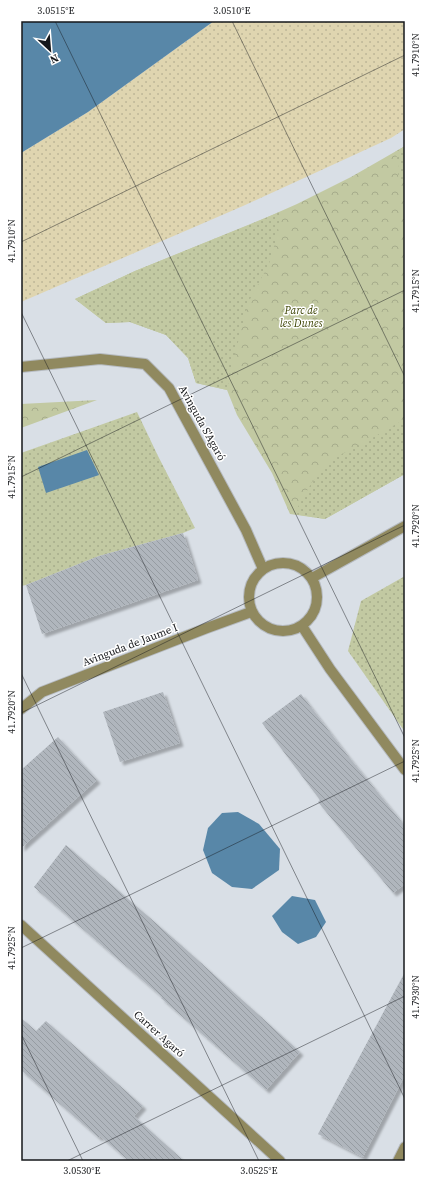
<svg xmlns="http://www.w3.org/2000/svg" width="426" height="1182" viewBox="0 0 426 1182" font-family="'Source Serif 4',serif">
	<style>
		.forest { fill: url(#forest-crowns) }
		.sand { fill: url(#sand-dots) }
		.garden { fill: url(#garden-dots) }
		.water { fill: #5887a8 }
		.building { fill: url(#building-back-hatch); filter: url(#shadow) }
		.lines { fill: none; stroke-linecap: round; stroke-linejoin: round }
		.street-casing { stroke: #b6bbc1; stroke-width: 12 }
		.street { stroke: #90895f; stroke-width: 10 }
		.ticks { fill: none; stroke: #15171a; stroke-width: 1; stroke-opacity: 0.45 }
		.labels { text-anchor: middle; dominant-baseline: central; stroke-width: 3; stroke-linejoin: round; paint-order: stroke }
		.park-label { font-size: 11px; font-style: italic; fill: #3e4505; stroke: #fff }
		.street-label { font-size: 11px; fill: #15171a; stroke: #fff }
		.neatline { fill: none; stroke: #15171a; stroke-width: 1.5 }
		.ticks-label { font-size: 10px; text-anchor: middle; fill: #15171a }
	</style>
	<defs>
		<pattern id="forest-crowns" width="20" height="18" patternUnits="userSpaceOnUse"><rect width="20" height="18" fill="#c2c9a2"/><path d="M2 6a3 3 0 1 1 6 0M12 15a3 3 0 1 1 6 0" fill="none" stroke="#a6ac8b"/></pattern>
		<pattern id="sand-dots" width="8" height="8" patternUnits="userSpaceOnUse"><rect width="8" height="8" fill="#dfd5b0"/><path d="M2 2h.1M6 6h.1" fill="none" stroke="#beb697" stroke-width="1.8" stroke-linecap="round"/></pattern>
		<pattern id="garden-dots" width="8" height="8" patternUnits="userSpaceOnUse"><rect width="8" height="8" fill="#c2c9a2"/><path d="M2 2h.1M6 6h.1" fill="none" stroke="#a6ac8b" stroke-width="1.8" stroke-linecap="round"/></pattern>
		<pattern id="building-back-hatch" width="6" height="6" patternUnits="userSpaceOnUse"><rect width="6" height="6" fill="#b0b6bd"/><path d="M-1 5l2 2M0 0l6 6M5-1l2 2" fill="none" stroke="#969ca2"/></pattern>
		<filter id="shadow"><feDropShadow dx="3.5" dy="3.5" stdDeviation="1" flood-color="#0004"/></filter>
	</defs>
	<rect width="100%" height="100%" fill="#d9dfe6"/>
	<g class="forest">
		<path d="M 405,146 L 405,474 L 325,519 L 290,514 L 272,473 L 237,415 L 227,390 L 196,383 L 188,358 L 166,335 L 130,322 L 106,323 L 75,299 L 135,271 L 254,223 L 297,204 L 351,177 Z"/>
		<path d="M 97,400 L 21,428 L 21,404 Z"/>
	</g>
	<path class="sand" d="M 214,21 L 405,21 L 405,129 L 391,138 L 243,206 L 21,302 L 21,153 L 88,112 Z"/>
	<g class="garden">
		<path d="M 405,146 L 405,179 L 398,179 L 399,163 L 395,152 Z"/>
		<path d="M 280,212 L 278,232 L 269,264 L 249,301 L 233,361 L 227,390 L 196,383 L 188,358 L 166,335 L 130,322 L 106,323 L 75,299 L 135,271 Z"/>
		<path d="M 137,412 L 158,456 L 195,528 L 183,533 L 99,556 L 26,585 L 21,586 L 21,453 Z"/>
		<path d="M 405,419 L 405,474 L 325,519 L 294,514 L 312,482 L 331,460 L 372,438 Z"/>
		<path d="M 405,576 L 405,732 L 348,651 L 361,601 Z"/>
	</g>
	<g class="water">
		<path d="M 21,21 L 214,21 L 88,112 L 21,153 Z"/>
		<path d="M 87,450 L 99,475 L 46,493 L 38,467 Z"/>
		<path d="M 238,812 L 259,824 L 280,849 L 279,870 L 252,889 L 232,887 L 212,873 L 203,850 L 208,828 L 222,813 Z"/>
		<path d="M 292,896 L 315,900 L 326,922 L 316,937 L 298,944 L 282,932 L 272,916 Z"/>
	</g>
	<g class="building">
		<path d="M 183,533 L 198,580 L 42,634 L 26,585 L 99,556 Z"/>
		<path d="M 163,692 L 180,743 L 120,762 L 103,712 Z"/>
		<path d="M 301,694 L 348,756 L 405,826 L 405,884 L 393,893 L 318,802 L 320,800 L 262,723 Z"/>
		<path d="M 58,737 L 97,780 L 21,848 L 21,770 Z"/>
		<path d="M 66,845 L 181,945 L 300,1052 L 266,1090 L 161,998 L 162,997 L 34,887 Z"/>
		<path d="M 405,972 L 405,1075 L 363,1157 L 318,1134 Z"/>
		<path d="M 21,1018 L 36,1031 L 46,1021 L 143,1106 L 134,1116 L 184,1161 L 129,1161 L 100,1136 L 99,1138 L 21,1070 Z"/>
	</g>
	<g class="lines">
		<g class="street-casing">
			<g id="street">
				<path d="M 21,367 L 100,359 L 145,364 L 169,388 L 246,530 L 263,569"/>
				<circle cx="283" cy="597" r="34"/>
				<path d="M 312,578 L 405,526"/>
				<path d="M 302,626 L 330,669 L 405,770"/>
				<path d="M 21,709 L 42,692 L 207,628 L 251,612"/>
				<path d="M 21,925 L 280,1161"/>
				<path d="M 398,1161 L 405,1147"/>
			</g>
		</g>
		<use href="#street" class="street"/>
	</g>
	<path class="ticks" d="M 55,21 L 405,738M 232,21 L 405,377M 21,242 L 405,55M 21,312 L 405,1099M 21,477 L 405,290M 21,673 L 259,1161M 21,713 L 405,525M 21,948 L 405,761M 21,1034 L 83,1161M 67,1161 L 405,996"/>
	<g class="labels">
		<g class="park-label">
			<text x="301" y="310">Parc de<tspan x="301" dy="13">les Dunes</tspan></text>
		</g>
		<g class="street-label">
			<text transform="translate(202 423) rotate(61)">Avinguda S'Agaró</text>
			<text transform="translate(130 645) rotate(-21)">Avinguda de Jaume I</text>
			<text transform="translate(159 1034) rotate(42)">Carrer Agaró</text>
		</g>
	</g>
	<rect width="426" height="1182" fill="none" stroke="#ffffff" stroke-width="44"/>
	<g transform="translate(50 50) rotate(154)" stroke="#ffffff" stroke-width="3" paint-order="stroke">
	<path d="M0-3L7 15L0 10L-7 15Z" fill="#15171a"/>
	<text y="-6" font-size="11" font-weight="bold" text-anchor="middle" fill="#15171a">N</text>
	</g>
	<rect x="22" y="22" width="382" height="1138" class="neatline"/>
	<g class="ticks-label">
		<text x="56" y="14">3.0515°E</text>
		<text x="232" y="14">3.0510°E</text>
		<text transform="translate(415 55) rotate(-90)" y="4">41.7910°N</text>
		<text transform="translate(11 241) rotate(-90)" y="4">41.7910°N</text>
		<text transform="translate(415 291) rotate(-90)" y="4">41.7915°N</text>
		<text transform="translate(11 477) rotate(-90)" y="4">41.7915°N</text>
		<text transform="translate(415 526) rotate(-90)" y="4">41.7920°N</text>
		<text transform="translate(11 712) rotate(-90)" y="4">41.7920°N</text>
		<text transform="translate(415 761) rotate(-90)" y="4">41.7925°N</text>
		<text transform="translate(11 948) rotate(-90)" y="4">41.7925°N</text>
		<text transform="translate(415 997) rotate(-90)" y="4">41.7930°N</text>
		<text x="82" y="1174">3.0530°E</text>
		<text x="259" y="1174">3.0525°E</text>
	</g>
</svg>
